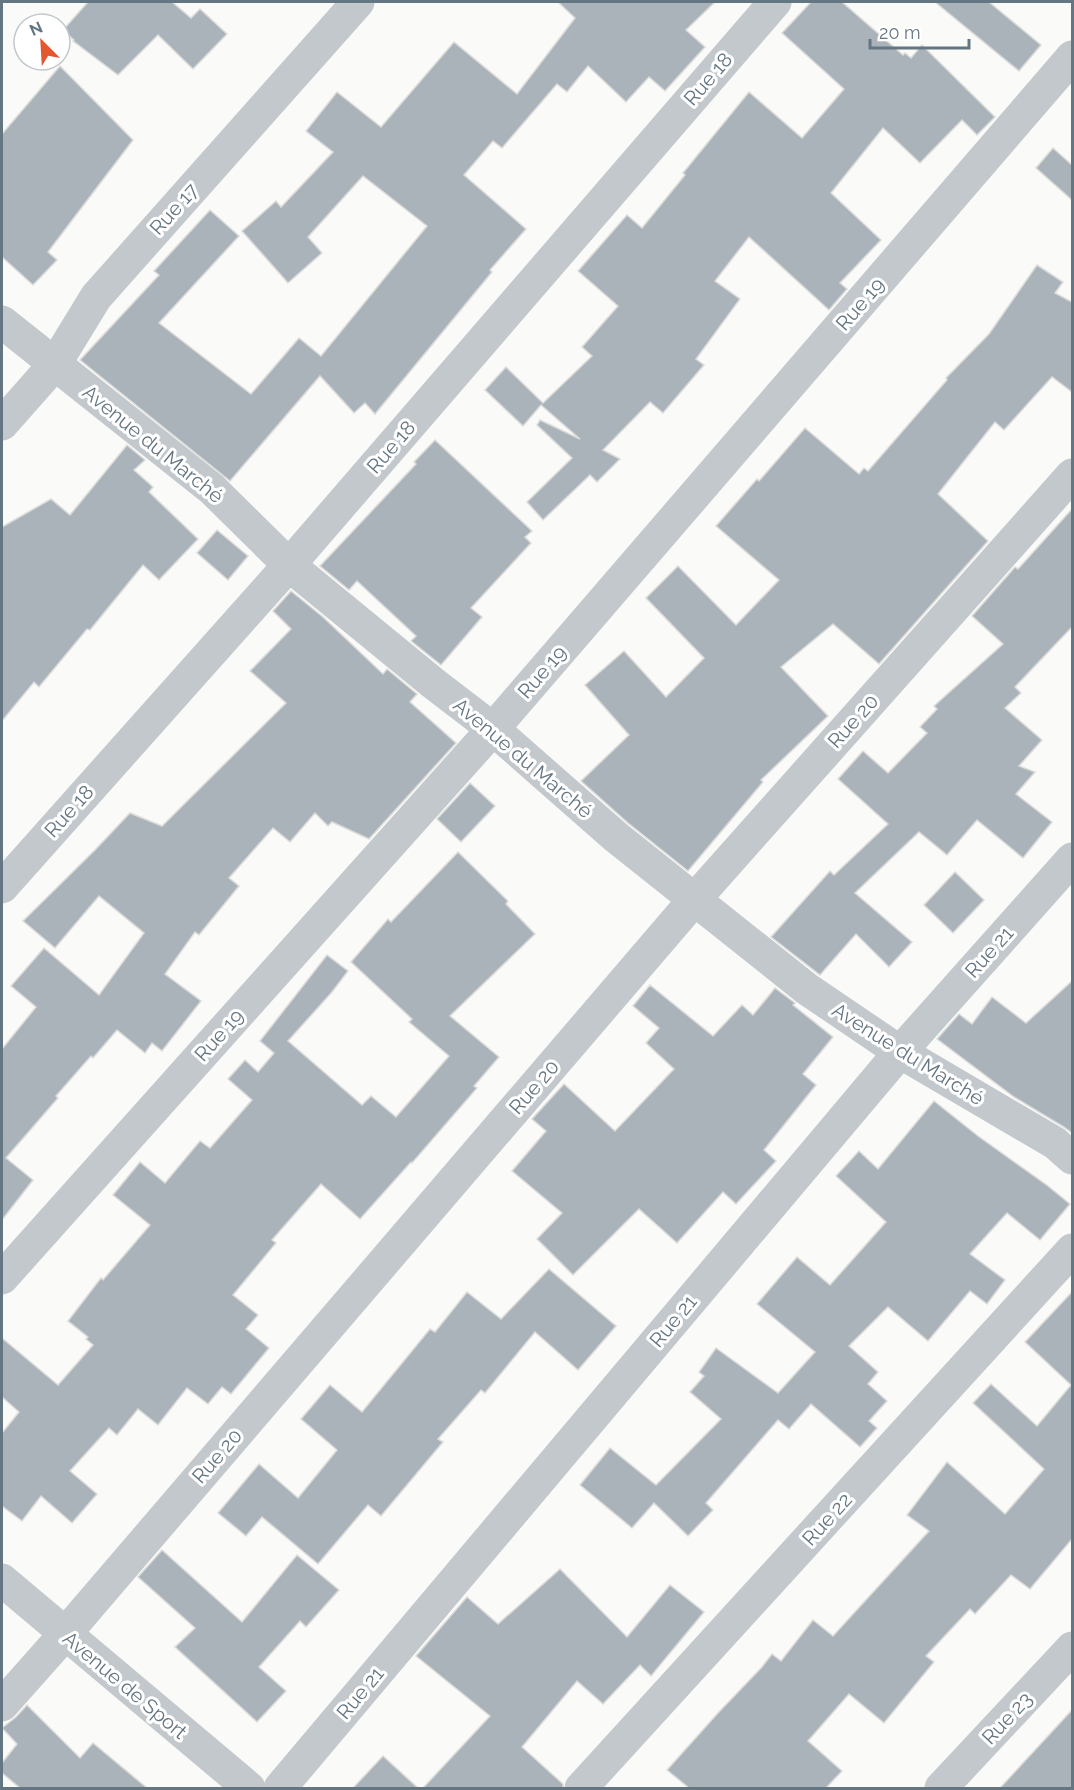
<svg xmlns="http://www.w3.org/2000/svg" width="1074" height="1790" viewBox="0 0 1074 1790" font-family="Raleway,sans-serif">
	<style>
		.building { fill: #aab3b9; stroke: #dcdcda; stroke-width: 1.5 }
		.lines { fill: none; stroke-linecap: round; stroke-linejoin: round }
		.minor { stroke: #c3c8cc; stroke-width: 33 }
		.labels { text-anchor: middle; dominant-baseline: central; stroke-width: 6; stroke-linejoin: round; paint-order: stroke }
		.street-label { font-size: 20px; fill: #657683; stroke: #fff }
	</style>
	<rect width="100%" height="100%" fill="#fafaf8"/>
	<g class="building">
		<path d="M 88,2 L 172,2 L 191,18 L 200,9 L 227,34 L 193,69 L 158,35 L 118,75 L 73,41 L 74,40 L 63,30 Z"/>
		<path d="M 558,2 L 715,2 L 686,30 L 705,47 L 665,91 L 649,77 L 626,102 L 588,66 L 567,92 L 557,84 L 502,148 L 493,141 L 464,175 L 526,229 L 490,270 L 492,272 L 375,414 L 365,403 L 354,413 L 320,376 L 230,481 L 80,360 L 159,275 L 154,271 L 210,210 L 239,236 L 159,323 L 251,394 L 299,338 L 321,356 L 427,226 L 363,176 L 308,237 L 322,253 L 288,283 L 242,231 L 276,201 L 281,207 L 333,152 L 306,131 L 337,92 L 381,127 L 454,42 L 517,94 L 575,18 Z"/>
		<path d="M 811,2 L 842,2 L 903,55 L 905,53 L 911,58 L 922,45 L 995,117 L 977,135 L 962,120 L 920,163 L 883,128 L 831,193 L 881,240 L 840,283 L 847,289 L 829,310 L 749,237 L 715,281 L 740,299 L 696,359 L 704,365 L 663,413 L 650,402 L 603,450 L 620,459 L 597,482 L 590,475 L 543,520 L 527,502 L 572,458 L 537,425 L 540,420 L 580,439 L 541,405 L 523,426 L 485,390 L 506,367 L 543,403 L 592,356 L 582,347 L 618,306 L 578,271 L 627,215 L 642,228 L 685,175 L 683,173 L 749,92 L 802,138 L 844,89 L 782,33 Z"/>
		<path d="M 935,2 L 989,2 L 1041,45 L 1019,71 Z"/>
		<path d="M 60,66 L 133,140 L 48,252 L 57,260 L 33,285 L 2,257 L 2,134 Z"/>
		<path d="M 1053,148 L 1072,165 L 1072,200 L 1036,168 Z"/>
		<path d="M 1037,265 L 1063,282 L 1055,293 L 1072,302 L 1072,392 L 1052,377 L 1004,430 L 995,422 L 938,494 L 988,541 L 879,664 L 833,624 L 781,667 L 828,716 L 761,780 L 763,782 L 688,871 L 628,823 L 581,781 L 629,735 L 585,685 L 624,651 L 666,697 L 704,658 L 646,598 L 678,566 L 736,625 L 779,580 L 716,526 L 757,479 L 759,481 L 805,428 L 859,474 L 864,468 L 868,471 L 947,380 L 946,378 L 989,334 Z"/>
		<path d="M 435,440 L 532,531 L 525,537 L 531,543 L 471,608 L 482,617 L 441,665 L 411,641 L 416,636 L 357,581 L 349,590 L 320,566 L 416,464 L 414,462 Z"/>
		<path d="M 127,445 L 145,460 L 134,470 L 153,487 L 149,492 L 198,539 L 159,580 L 143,565 L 90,630 L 87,629 L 39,687 L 34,682 L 2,721 L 2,527 L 51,499 L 70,515 Z"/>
		<path d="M 1072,509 L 1072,627 L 1015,687 L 1021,693 L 1005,708 L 1042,740 L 1019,766 L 1035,772 L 1016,794 L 1052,822 L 1023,858 L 977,820 L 947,855 L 919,832 L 855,893 L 912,942 L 889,967 L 856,934 L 820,975 L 771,937 L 830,871 L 834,875 L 888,824 L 838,779 L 863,751 L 888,773 L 927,733 L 920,727 L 937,709 L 934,706 L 1003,644 L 972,616 L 1015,567 L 1018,569 Z"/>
		<path d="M 217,530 L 248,556 L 228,580 L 197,553 Z"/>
		<path d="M 291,591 L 323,617 L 383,674 L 387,669 L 417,694 L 410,702 L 456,743 L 369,839 L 332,822 L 328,826 L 315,813 L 290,842 L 273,828 L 229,878 L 239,886 L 199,935 L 195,932 L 165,974 L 201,1001 L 162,1051 L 152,1043 L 145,1053 L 117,1030 L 93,1058 L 91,1056 L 56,1096 L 58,1098 L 6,1158 L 33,1180 L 2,1220 L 2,1049 L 36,1007 L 11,986 L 44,948 L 99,995 L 144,933 L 99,896 L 55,948 L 23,921 L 95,850 L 130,813 L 162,826 L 286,703 L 250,671 L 291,629 L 273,611 Z"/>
		<path d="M 470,783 L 495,806 L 461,842 L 437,819 Z"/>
		<path d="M 458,852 L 508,901 L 506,904 L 535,934 L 450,1016 L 499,1057 L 474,1086 L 477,1088 L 412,1163 L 411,1162 L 360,1219 L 321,1184 L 272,1240 L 276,1243 L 233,1295 L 258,1315 L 246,1329 L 269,1348 L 231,1394 L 222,1387 L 208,1404 L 187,1388 L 158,1425 L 138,1409 L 117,1435 L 109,1428 L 70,1471 L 97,1494 L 72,1523 L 41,1496 L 22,1521 L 2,1506 L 2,1433 L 19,1412 L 2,1397 L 2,1338 L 58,1385 L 93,1345 L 86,1339 L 88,1337 L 68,1321 L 101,1278 L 103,1280 L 150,1225 L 113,1195 L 140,1162 L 165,1183 L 200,1141 L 210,1148 L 252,1100 L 228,1079 L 245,1060 L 258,1072 L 274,1053 L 260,1041 L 327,955 L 348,971 L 332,992 L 288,1041 L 362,1105 L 371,1096 L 396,1117 L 449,1056 L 409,1022 L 412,1019 L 351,962 L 388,919 L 391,922 Z"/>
		<path d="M 955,872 L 984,900 L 953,933 L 924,905 Z"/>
		<path d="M 1072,981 L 1072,1133 L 1064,1127 L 1014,1097 L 937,1039 L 959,1014 L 972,1024 L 992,997 L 1026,1023 Z"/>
		<path d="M 650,985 L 713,1036 L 742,1005 L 753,1015 L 775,988 L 795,1003 L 793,1005 L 833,1037 L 803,1074 L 816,1085 L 764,1150 L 776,1161 L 736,1204 L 723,1192 L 677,1243 L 639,1209 L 573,1275 L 537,1239 L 562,1213 L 512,1171 L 546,1131 L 532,1119 L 564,1084 L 615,1131 L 674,1069 L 646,1043 L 659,1028 L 633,1006 Z"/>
		<path d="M 934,1101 L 978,1136 L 1048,1186 L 1070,1204 L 1040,1240 L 1007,1213 L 970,1254 L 1005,1280 L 987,1304 L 970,1291 L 928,1341 L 888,1307 L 849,1346 L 878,1372 L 868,1384 L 887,1401 L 869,1421 L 877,1428 L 860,1447 L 811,1404 L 789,1429 L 778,1420 L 706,1503 L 713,1510 L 688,1536 L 654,1503 L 632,1528 L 580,1485 L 610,1448 L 656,1485 L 721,1419 L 690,1392 L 704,1376 L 699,1372 L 716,1348 L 778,1393 L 815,1352 L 757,1304 L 797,1257 L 830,1285 L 886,1222 L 836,1176 L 859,1151 L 878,1169 Z"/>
		<path d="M 549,1269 L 616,1326 L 578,1370 L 535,1332 L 485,1393 L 481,1390 L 438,1439 L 443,1442 L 381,1516 L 368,1505 L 318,1564 L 262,1517 L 246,1536 L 218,1513 L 259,1464 L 298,1498 L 337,1450 L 301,1419 L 330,1385 L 362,1412 L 430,1329 L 435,1332 L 467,1292 L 501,1319 Z"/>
		<path d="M 1072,1292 L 1072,1539 L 1030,1589 L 1011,1575 L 975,1614 L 970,1609 L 926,1656 L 934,1662 L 884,1723 L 849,1694 L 808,1741 L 842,1771 L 826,1788 L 689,1788 L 667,1770 L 718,1713 L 762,1667 L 772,1654 L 781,1661 L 813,1620 L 833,1636 L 929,1531 L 907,1515 L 947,1462 L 1005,1514 L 1044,1469 L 973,1403 L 991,1384 L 1037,1426 L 1071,1385 L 1025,1342 Z"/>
		<path d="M 162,1550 L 242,1622 L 297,1555 L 339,1590 L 306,1627 L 300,1621 L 259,1667 L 286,1691 L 257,1722 L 175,1647 L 195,1628 L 138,1577 Z"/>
		<path d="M 560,1569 L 627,1637 L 670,1585 L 704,1612 L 651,1676 L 640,1665 L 603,1704 L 577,1681 L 522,1747 L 563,1784 L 563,1788 L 423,1788 L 490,1716 L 416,1656 L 467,1597 L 498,1624 Z"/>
		<path d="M 27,1705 L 80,1758 L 93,1743 L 147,1788 L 20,1788 L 2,1773 L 2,1763 L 17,1744 L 2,1728 L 16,1717 Z"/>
		<path d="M 1072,1710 L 1072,1788 L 1000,1788 Z"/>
		<path d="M 383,1756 L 418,1788 L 353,1788 Z"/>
	</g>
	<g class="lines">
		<g class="minor">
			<path d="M 2,322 L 212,489 L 289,565 L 433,683 L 493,729 L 616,837 L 807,989 L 900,1052 L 1055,1143 L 1072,1158"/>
			<path d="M 2,424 L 55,364 L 96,297 L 358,2"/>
			<path d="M 2,887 L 289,565 L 775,2"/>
			<path d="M 2,1278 L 493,729 L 1072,57"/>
			<path d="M 2,1580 L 249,1788"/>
			<path d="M 2,1705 L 65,1634 L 694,900 L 1072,475"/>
			<path d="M 280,1788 L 900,1052 L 1072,859"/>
			<path d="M 581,1788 L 1072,1250"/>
			<path d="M 941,1788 L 1072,1648"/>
		</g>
	</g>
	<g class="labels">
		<g class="street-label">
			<text transform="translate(708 79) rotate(-49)">Rue 18</text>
			<text transform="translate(174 209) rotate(-48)">Rue 17</text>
			<text transform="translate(860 304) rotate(-49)">Rue 19</text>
			<text transform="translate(153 444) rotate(39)">Avenue du Marché</text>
			<text transform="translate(391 447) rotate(-49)">Rue 18</text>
			<text transform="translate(542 672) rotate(-49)">Rue 19</text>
			<text transform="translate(853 721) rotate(-48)">Rue 20</text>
			<text transform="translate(523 758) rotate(40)">Avenue du Marché</text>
			<text transform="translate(69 811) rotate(-48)">Rue 18</text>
			<text transform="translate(989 952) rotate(-48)">Rue 21</text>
			<text transform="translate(219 1035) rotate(-48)">Rue 19</text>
			<text transform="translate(908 1054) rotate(32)">Avenue du Marché</text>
			<text transform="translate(534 1087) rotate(-49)">Rue 20</text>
			<text transform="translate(673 1321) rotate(-50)">Rue 21</text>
			<text transform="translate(217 1456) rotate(-49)">Rue 20</text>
			<text transform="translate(827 1519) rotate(-48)">Rue 22</text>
			<text transform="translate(125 1685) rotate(40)">Avenue de Sport</text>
			<text transform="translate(360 1693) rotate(-50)">Rue 21</text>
			<text transform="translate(1007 1718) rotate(-47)">Rue 23</text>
		</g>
	</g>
	<rect width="1074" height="1790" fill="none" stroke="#657683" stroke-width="6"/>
	<g transform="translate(42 42) rotate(336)"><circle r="28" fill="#ffffff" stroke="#c1c8cd" stroke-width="1.5"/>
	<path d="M0-4.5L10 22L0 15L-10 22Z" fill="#e4572e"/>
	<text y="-9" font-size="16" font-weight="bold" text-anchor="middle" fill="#657683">N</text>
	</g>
	<path d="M870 39v9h99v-9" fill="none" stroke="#657683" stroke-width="3"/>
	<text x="879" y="39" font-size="18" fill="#657683" stroke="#ffffff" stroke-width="4.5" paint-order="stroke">20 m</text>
</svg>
